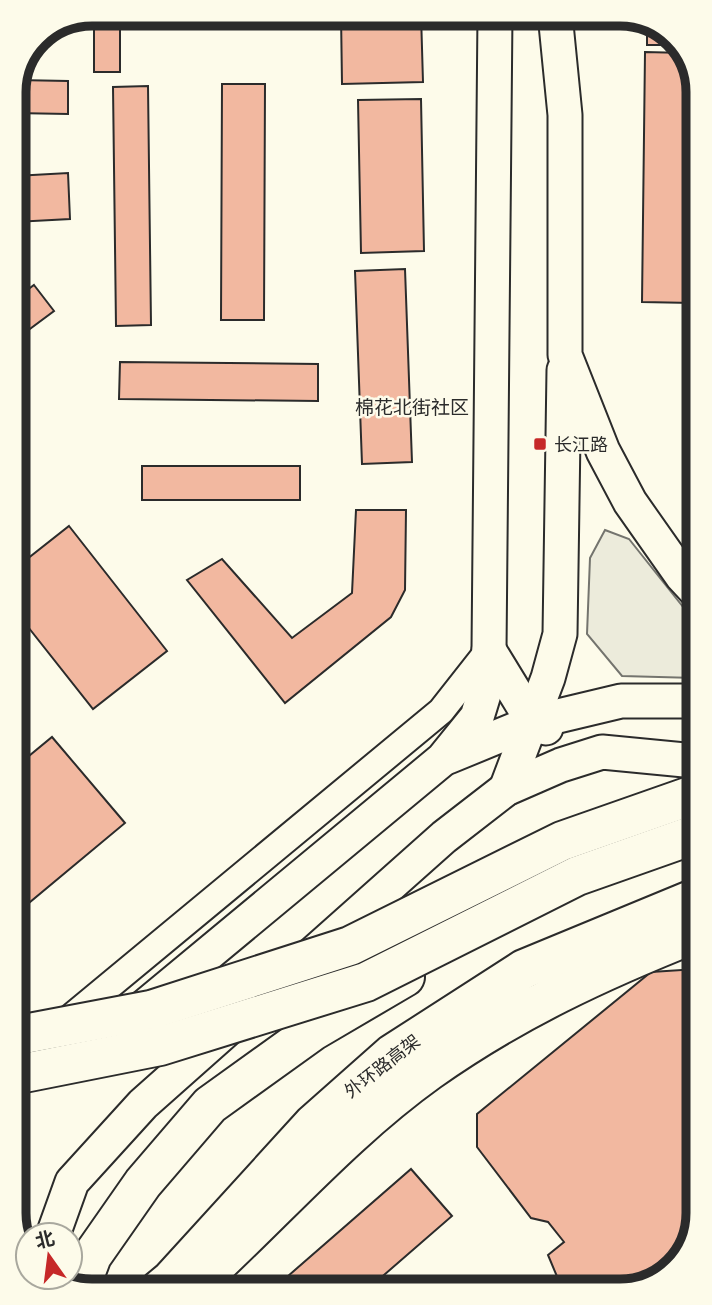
<svg xmlns="http://www.w3.org/2000/svg" width="712" height="1305" viewBox="0 0 712 1305" font-family="'Public Sans','Noto Sans SC',sans-serif">
	<style>
		.green { fill: #ecebdb; stroke: #74746e; stroke-width: 2 }
		.building { fill: #f2b8a0; stroke: #2b2b2b; stroke-width: 2 }
		.lines { fill: none; stroke-linecap: round; stroke-linejoin: round }
		.minor-casing { stroke: #2b2b2b; stroke-width: 30 }
		.major-casing { stroke: #2b2b2b; stroke-width: 37 }
		.highway-casing { stroke: #2b2b2b; stroke-width: 42 }
		.minor { stroke: #fdfbea; stroke-width: 26 }
		.major { stroke: #fdfbea; stroke-width: 33 }
		.highway { stroke: #fdfbea; stroke-width: 38 }
		.highway-bridge-casing { stroke: #2b2b2b; stroke-width: 42; stroke-linecap: butt }
		.highway-bridge { stroke: #fdfbea; stroke-width: 38 }
		.poi-dot { fill: #c62828; stroke: #fdfbea; stroke-width: 2.5 }
		.labels { text-anchor: middle; dominant-baseline: central; stroke-width: 5; stroke-linejoin: round; paint-order: stroke }
		.poi-label { font-size: 18px; fill: #2b2b2b; stroke: #fdfbea; text-anchor: start }
		.street-label { font-size: 18px; fill: #2b2b2b; stroke: #fdfbea }
		.neighbourhood-label { font-size: 19px; fill: #2b2b2b; stroke: #fdfbea }
		.rim { fill: none; stroke: #2b2b2b; stroke-width: 9 }
	</style>
	<rect width="100%" height="100%" fill="#fdfbea"/>
	<path class="green" d="M 605,530 L 629,539 L 695,622 L 695,678 L 622,676 L 587,634 L 590,558 Z"/>
	<g class="building">
		<rect x="94" y="14" width="26" height="58"/>
		<path d="M 130,14 L 313,14 L 314,19 L 130,23 Z"/>
		<path d="M 341,14 L 421,14 L 423,82 L 342,84 Z"/>
		<path d="M 647,22 L 667,30 L 679,45 L 647,45 Z"/>
		<path d="M 645,52 L 685,53 L 692,62 L 693,303 L 642,302 Z"/>
		<path d="M 17,80 L 68,81 L 68,114 L 14,113 L 14,87 Z"/>
		<path d="M 222,84 L 265,84 L 264,320 L 221,320 Z"/>
		<path d="M 148,86 L 151,325 L 116,326 L 113,87 Z"/>
		<path d="M 421,99 L 424,251 L 361,253 L 358,100 Z"/>
		<path d="M 68,173 L 70,219 L 15,222 L 15,176 Z"/>
		<path d="M 405,269 L 412,462 L 362,464 L 355,271 Z"/>
		<path d="M 34,285 L 54,311 L 15,340 L 15,299 Z"/>
		<path d="M 120,362 L 318,364 L 318,401 L 119,399 Z"/>
		<rect x="142" y="466" width="158" height="34"/>
		<path d="M 356,510 L 406,510 L 405,590 L 391,617 L 285,703 L 187,580 L 222,559 L 292,638 L 352,593 Z"/>
		<path d="M 69,526 L 167,651 L 93,709 L 17,613 L 17,567 Z"/>
		<path d="M 52,737 L 125,823 L 18,912 L 18,765 Z"/>
		<path d="M 697,969 L 698,1218 L 685,1257 L 650,1285 L 561,1286 L 548,1255 L 564,1242 L 548,1222 L 531,1218 L 477,1147 L 477,1114 L 651,972 Z"/>
		<path d="M 411,1169 L 452,1216 L 369,1288 L 285,1289 L 280,1283 Z"/>
	</g>
	<g class="lines">
		<g class="minor-casing">
			<path id="minor" d="M 63,1024 L 441,711 L 489,650"/>
		</g>
		<g class="major-casing">
			<g id="major">
				<path d="M 555,14 L 565,115 L 565,355 L 603,451 L 630,502 L 682,576 L 695,590"/>
				<path d="M 489,650 L 533,722 L 546,728"/>
				<path d="M 448,757 L 533,722 L 621,701 L 695,701"/>
				<path d="M 506,789 L 548,678 L 560,634 L 564,370"/>
				<path d="M 307,959 L 444,837 L 506,789 L 561,765 L 602,752 L 695,761"/>
				<path d="M 138,1012 L 443,759 L 477,717 L 488,681 L 489,650 L 495,14"/>
				<path d="M 53,1235 L 72,1182 L 143,1104 L 232,1025"/>
			</g>
		</g>
		<g class="highway-casing">
			<g id="highway">
				<path d="M 210,1271 C 282,1204 348,1129 429,1071 C 514,1011 600,971 696,933"/>
				<path d="M 80,1288 L 92,1256 L 143,1183 L 210,1105 L 313,1031 L 405,977"/>
				<path d="M 159,1290 L 171,1280 L 313,1124 L 392,1054 L 524,969 L 696,898"/>
			</g>
		</g>
		<use href="#minor" class="minor"/>
		<use href="#major" class="major"/>
		<use href="#highway" class="highway"/>
		<g class="highway-bridge-casing">
			<g id="highway-bridge">
				<path d="M 19,1035 L 151,1010 L 350,946 L 562,841 L 696,794"/>
				<path d="M 19,1074 L 160,1046 L 366,982 L 577,876 L 696,834"/>
			</g>
		</g>
		<use href="#highway-bridge" class="highway-bridge"/>
	</g>
	<rect class="poi-dot" x="533" y="437" width="14" height="14" rx="3.5"/>
	<g class="labels">
		<g class="poi-label">
			<text x="554" y="444">长江路</text>
		</g>
		<g class="street-label">
			<text transform="translate(382 1066) rotate(-38)">外环路高架</text>
		</g>
		<g class="neighbourhood-label">
			<text x="412" y="407">棉花北街社区</text>
		</g>
	</g>
	<path d="M0 0H712V1305H0ZM92 26H620A66 66 0 0 1 686 92V1213A66 66 0 0 1 620 1279H92A66 66 0 0 1 26 1213V92A66 66 0 0 1 92 26Z" fill="#fdfbea" fill-rule="evenodd"/>
	<path class="rim" d="M92 26H620A66 66 0 0 1 686 92V1213A66 66 0 0 1 620 1279H92A66 66 0 0 1 26 1213V92A66 66 0 0 1 92 26Z"/>
	<g transform="translate(49 1256) rotate(346)"><circle r="33" fill="#fdfbea" stroke="#a9a89e" stroke-width="2"/>
	<path d="M0-5L12 26L0 18L-12 26Z" fill="#c62828"/>
	<text y="-10" font-size="19" font-weight="bold" text-anchor="middle" fill="#2b2b2b">北</text>
	</g>
</svg>
